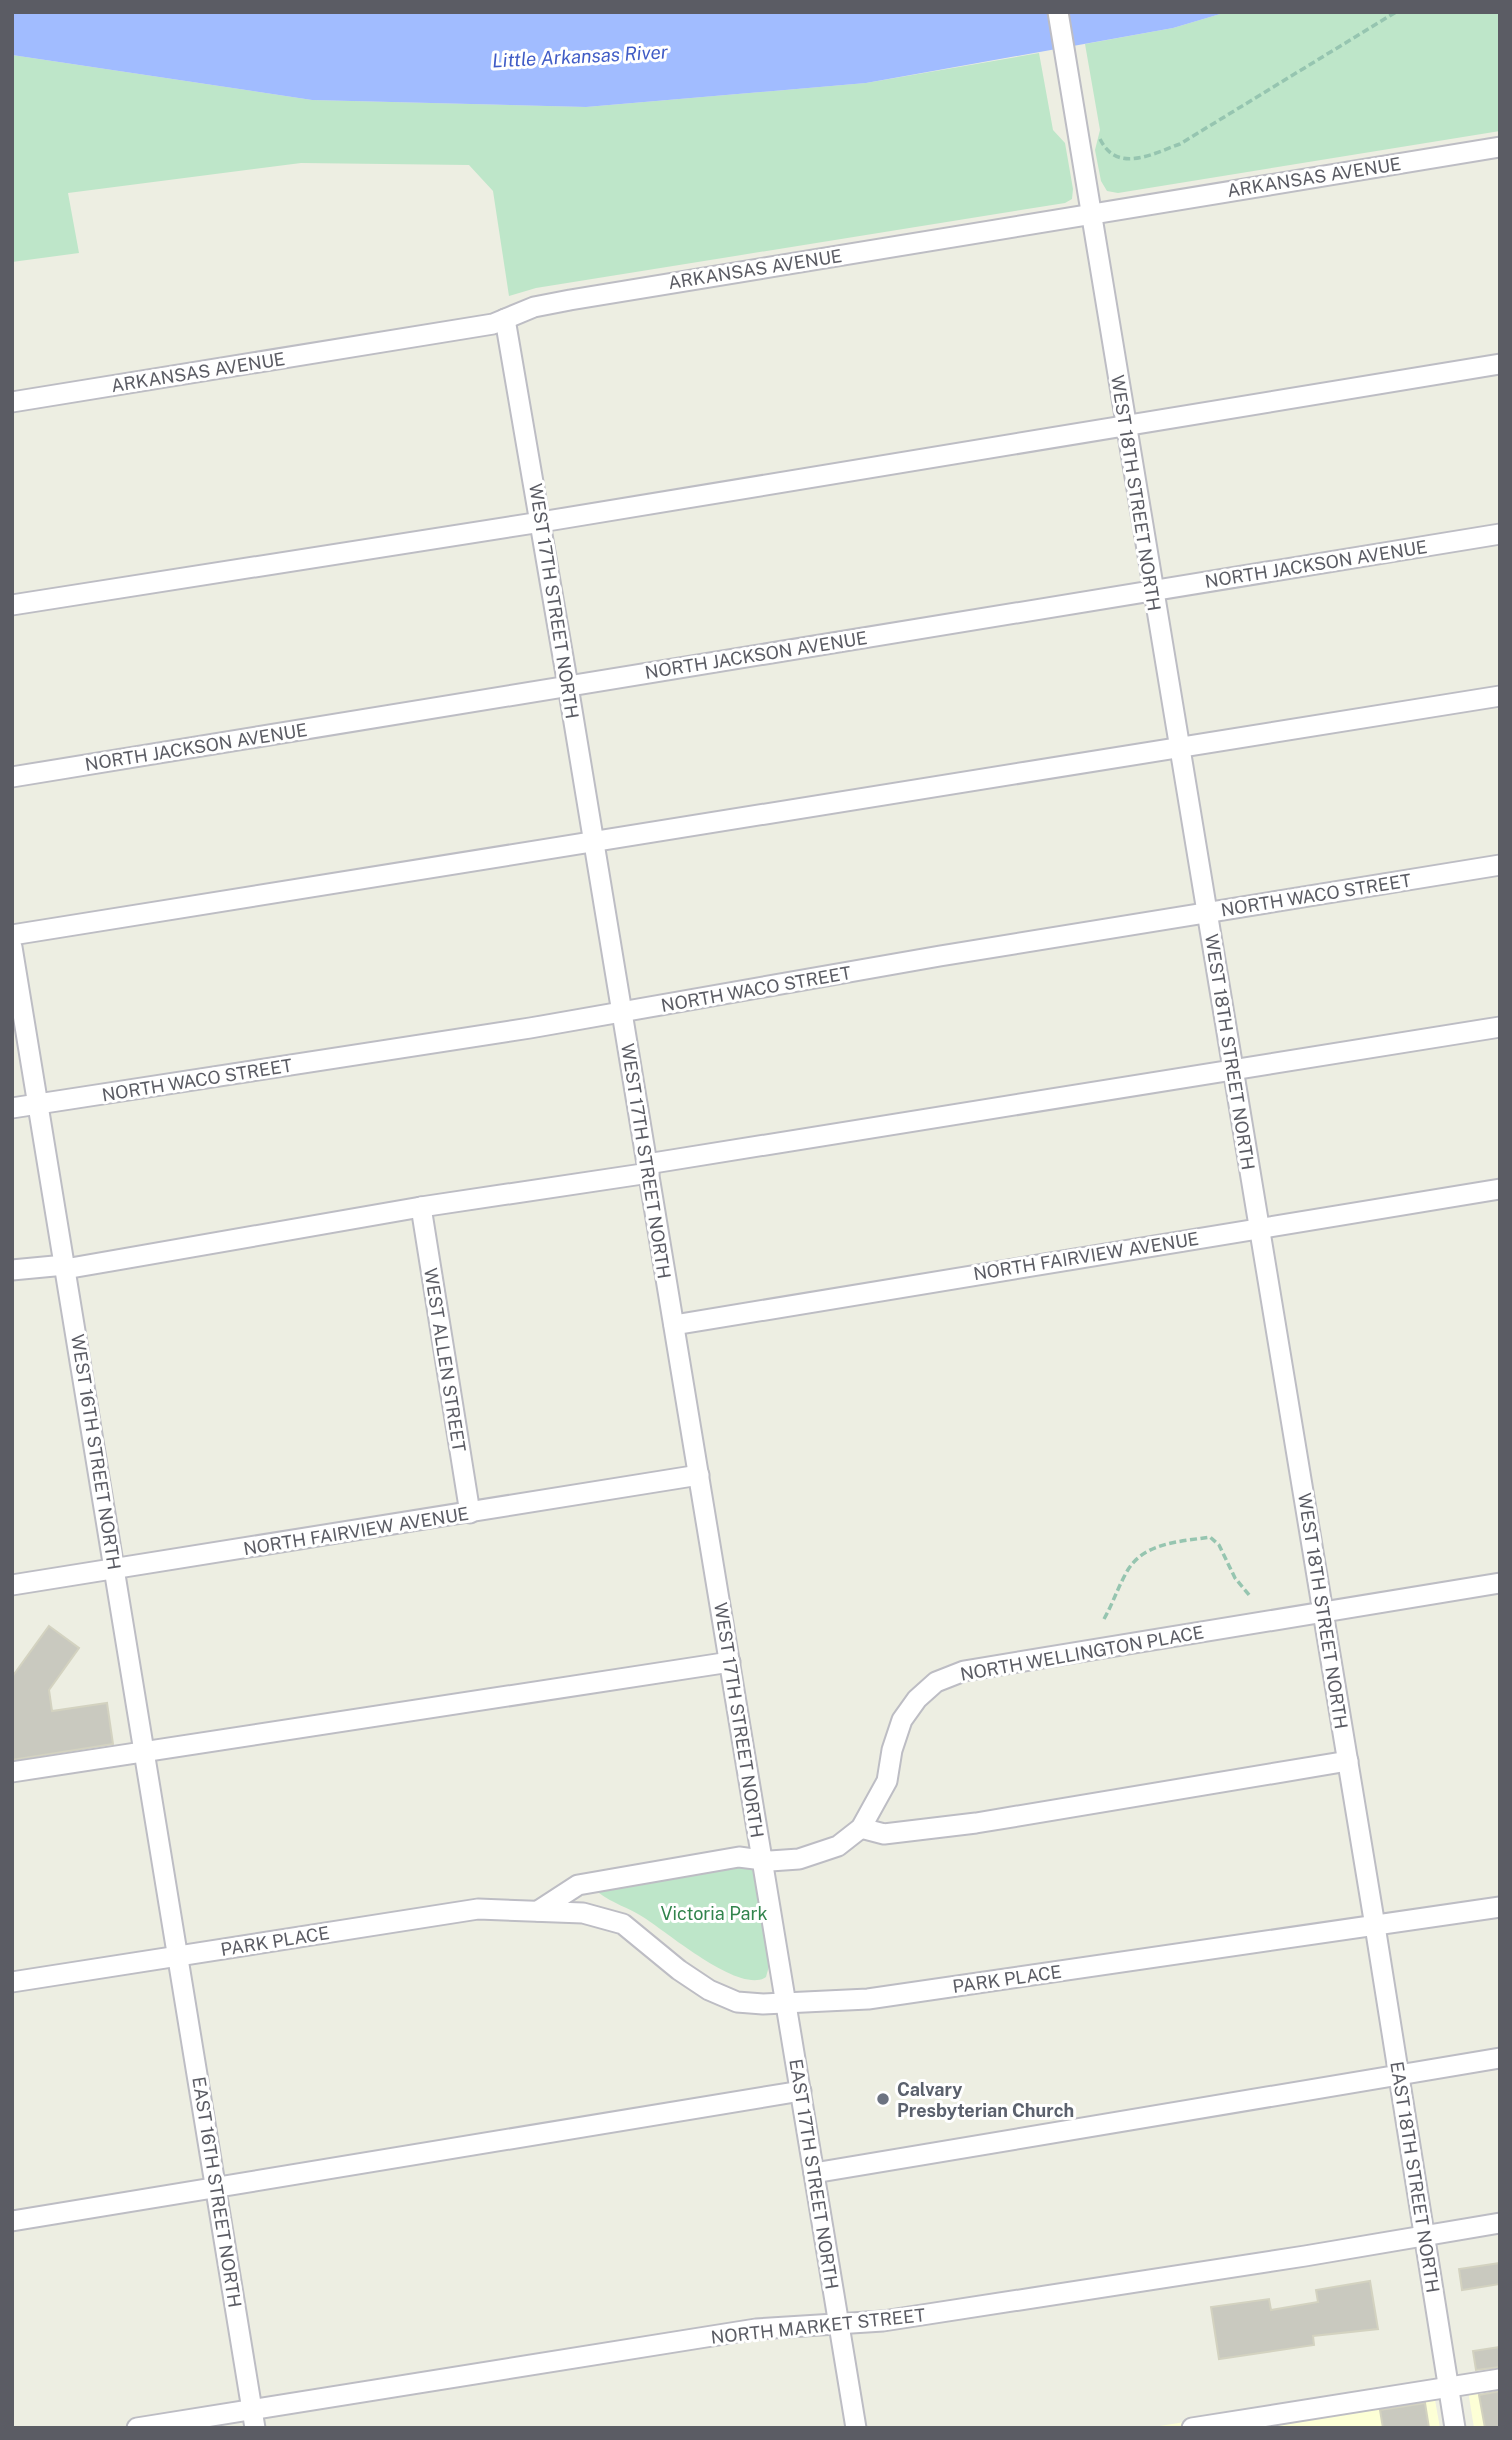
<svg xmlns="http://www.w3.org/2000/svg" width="1512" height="2440" viewBox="0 0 1512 2440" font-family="'Public Sans',sans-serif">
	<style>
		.commercial { fill: #fdffd6 }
		.green { fill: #bee6c9 }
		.water { fill: #a1bcff }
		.building { fill: #c9c9bf; stroke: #d3d2c0; stroke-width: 2 }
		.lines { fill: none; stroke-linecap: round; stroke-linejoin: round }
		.minor-casing { stroke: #bdbdc4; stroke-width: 23 }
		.path { stroke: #96c5b0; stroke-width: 3.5; stroke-dasharray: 7 3.5; stroke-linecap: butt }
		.minor { stroke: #fff; stroke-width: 19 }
		.worship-dot { fill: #6b7280; stroke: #fff; stroke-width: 2.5 }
		.labels { text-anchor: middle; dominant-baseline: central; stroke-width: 6; stroke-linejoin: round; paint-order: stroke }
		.street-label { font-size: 18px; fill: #5b5c64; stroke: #fff }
		.park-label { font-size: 18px; fill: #32844d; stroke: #fff }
		.worship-label { font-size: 18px; font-weight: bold; fill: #5b616d; stroke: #fff; text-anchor: start }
		.water-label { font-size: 19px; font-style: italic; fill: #405cc6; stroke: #fff }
	</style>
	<rect width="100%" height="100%" fill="#edeee2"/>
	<g class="commercial">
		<path d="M 1500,2373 L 1500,2428 L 1474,2428 L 1466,2378 Z"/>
		<path d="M 1432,2383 L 1440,2428 L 1147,2428 Z"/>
	</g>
	<g class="green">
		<path d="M 1227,12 L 1500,12 L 1500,131 L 1118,193 L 1107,191 L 1101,181 L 1095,150 L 1100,130 L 1085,44 L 1173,28 Z"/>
		<path d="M 1039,53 L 1053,130 L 1065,143 L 1073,189 L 1072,199 L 1065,203 L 536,288 L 509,296 L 493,191 L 469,165 L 301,163 L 68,193 L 79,253 L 12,262 L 12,55 L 312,100 L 586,107 L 866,83 Z"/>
		<path d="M 740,1863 L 751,1866 L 753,1871 L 769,1966 L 766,1977 C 740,1995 666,1931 643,1917 C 629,1908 612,1903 599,1893 L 599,1887 Z"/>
	</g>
	<path class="water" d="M 12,12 L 1227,12 L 1173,28 L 866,83 L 586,107 L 312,100 L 12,55 Z"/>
	<g class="building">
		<path d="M 49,1626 L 79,1648 L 49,1690 L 52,1711 L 107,1703 L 113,1744 L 12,1760 L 12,1677 Z"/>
		<path d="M 1500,2263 L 1500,2284 L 1462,2290 L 1459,2269 Z"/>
		<path d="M 1370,2281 L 1378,2329 L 1313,2336 L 1314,2345 L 1219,2359 L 1211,2307 L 1269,2299 L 1271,2310 L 1318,2302 L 1316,2290 Z"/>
		<path d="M 1500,2347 L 1500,2367 L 1476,2370 L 1473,2351 Z"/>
		<path d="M 1500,2391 L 1500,2428 L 1485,2428 L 1479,2395 Z"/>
		<path d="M 1425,2403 L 1429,2428 L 1383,2428 L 1380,2410 Z"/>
	</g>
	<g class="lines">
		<g class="minor-casing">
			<g id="minor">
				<path d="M 1058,12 L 1375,1926 L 1455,2428"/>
				<path d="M 505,319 L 568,686 L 856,2428"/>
				<path d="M 12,402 L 493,324 L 534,307 L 570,300 L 1500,147"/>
				<path d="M 12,605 L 541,522 L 1500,364"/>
				<path d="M 12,777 L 1500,534"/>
				<path d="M 12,935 L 1500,696"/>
				<path d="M 12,947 L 255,2428"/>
				<path d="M 12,1108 L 530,1028 L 940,956 L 1500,865"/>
				<path d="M 647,1164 L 1500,1027"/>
				<path d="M 421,1207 L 470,1513"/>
				<path d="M 65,1269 L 421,1207 L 649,1173"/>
				<path d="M 12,1270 L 65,1265"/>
				<path d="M 674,1325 L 1500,1189"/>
				<path d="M 12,1585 L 699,1475"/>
				<path d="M 12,1772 L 730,1662"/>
				<path d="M 861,1828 L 884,1834 L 976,1823 L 1348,1761"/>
				<path d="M 538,1911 L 578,1885 L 739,1857 L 770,1861 L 799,1859 L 838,1846 L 861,1828 L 887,1781 L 892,1750 L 902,1720 L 917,1699 L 936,1682 L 964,1671 L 1500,1583"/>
				<path d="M 12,1982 L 478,1909 L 583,1913 L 623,1924 L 679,1970 L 709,1990 L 737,2002 L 763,2004 L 868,1999 L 1500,1907"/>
				<path d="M 814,2173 L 1500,2058"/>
				<path d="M 12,2221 L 801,2091"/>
				<path d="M 137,2428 L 756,2329 L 883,2321 L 1305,2256 L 1500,2223"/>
				<path d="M 1192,2428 L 1500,2379"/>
			</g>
		</g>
		<g class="path">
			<path d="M 1100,139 C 1117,174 1152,154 1180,144 L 1396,12"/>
			<path d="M 1104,1619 C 1112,1605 1117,1590 1125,1575 C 1141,1542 1179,1542 1210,1537 L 1219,1545 L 1235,1578 L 1250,1596"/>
		</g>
		<use href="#minor" class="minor"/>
	</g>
	<circle class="worship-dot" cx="883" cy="2099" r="7"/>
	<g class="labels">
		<g class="street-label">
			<text transform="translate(1314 177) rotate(-9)">ARKANSAS AVENUE</text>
			<text transform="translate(755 269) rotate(-9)">ARKANSAS AVENUE</text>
			<text transform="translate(198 372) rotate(-9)">ARKANSAS AVENUE</text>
			<text transform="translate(1136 493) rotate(81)">WEST 18TH STREET NORTH</text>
			<text transform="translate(1316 564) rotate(-9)">NORTH JACKSON AVENUE</text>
			<text transform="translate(554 601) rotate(81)">WEST 17TH STREET NORTH</text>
			<text transform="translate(756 655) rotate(-9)">NORTH JACKSON AVENUE</text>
			<text transform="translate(196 747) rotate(-9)">NORTH JACKSON AVENUE</text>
			<text transform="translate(1316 895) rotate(-9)">NORTH WACO STREET</text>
			<text transform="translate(756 989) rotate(-10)">NORTH WACO STREET</text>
			<text transform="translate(1230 1052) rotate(81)">WEST 18TH STREET NORTH</text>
			<text transform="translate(197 1080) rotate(-9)">NORTH WACO STREET</text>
			<text transform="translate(646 1161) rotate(81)">WEST 17TH STREET NORTH</text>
			<text transform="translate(1086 1256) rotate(-9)">NORTH FAIRVIEW AVENUE</text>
			<text transform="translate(445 1360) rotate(81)">WEST ALLEN STREET</text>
			<text transform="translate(96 1452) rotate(81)">WEST 16TH STREET NORTH</text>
			<text transform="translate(356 1531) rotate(-9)">NORTH FAIRVIEW AVENUE</text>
			<text transform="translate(1323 1611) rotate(81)">WEST 18TH STREET NORTH</text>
			<text transform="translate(1082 1653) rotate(-10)">NORTH WELLINGTON PLACE</text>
			<text transform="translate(739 1720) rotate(81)">WEST 17TH STREET NORTH</text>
			<text transform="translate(275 1941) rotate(-9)">PARK PLACE</text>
			<text transform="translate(1007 1979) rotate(-8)">PARK PLACE</text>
			<text transform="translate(814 2174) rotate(81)">EAST 17TH STREET NORTH</text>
			<text transform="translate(1415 2177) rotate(81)">EAST 18TH STREET NORTH</text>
			<text transform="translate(217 2192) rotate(81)">EAST 16TH STREET NORTH</text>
			<text transform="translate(818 2326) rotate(-6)">NORTH MARKET STREET</text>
		</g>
		<g class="park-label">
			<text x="714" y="1913">Victoria Park</text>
		</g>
		<g class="worship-label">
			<text x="897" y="2089">Calvary<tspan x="897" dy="21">Presbyterian Church</tspan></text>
		</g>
		<g class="water-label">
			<text transform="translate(580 56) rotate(-3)">Little Arkansas River</text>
		</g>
	</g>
	<rect width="1512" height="2440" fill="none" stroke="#5b5c64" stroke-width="28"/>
</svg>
